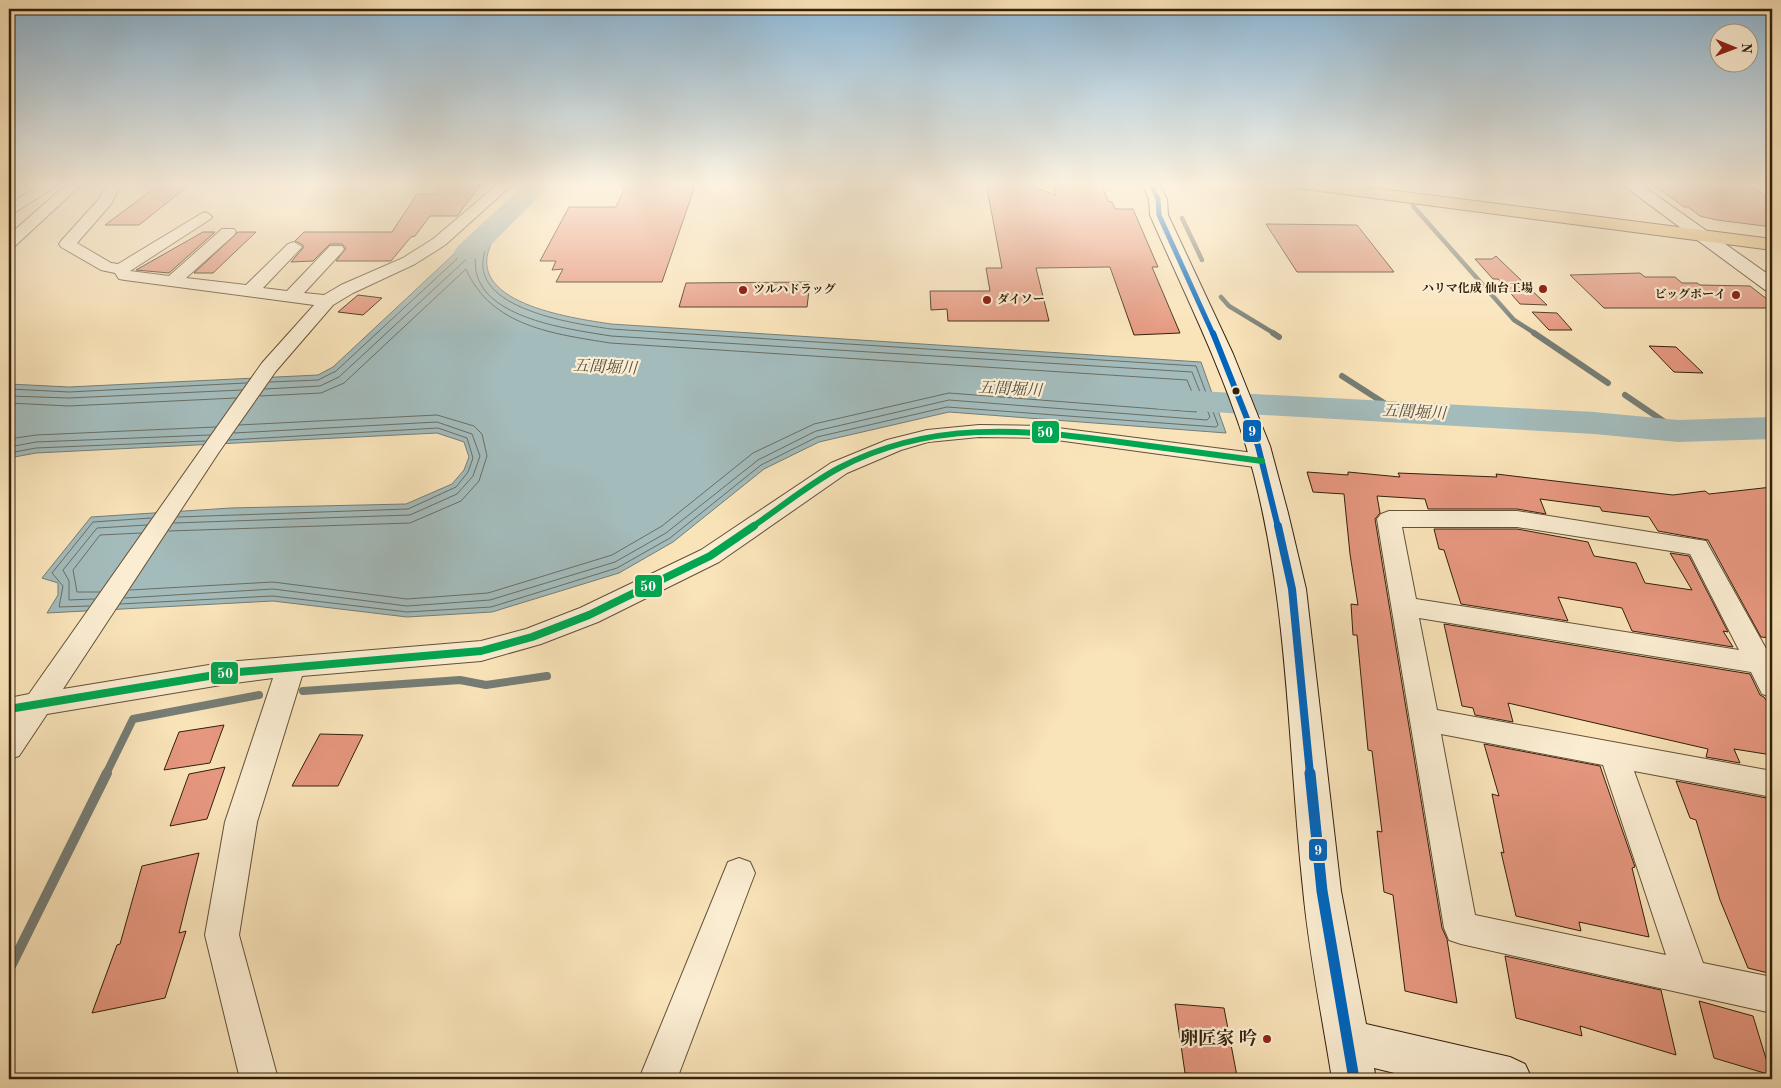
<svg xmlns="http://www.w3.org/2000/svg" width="1781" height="1088" viewBox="0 0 1781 1088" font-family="'Old Standard TT','Noto Serif JP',serif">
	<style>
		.water { fill: #a3bbbb; stroke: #767d75 }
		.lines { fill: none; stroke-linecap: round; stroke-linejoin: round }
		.shore { stroke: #6b6e64; stroke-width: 1 }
		.stream-far3 { stroke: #767d75; stroke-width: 4.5 }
		.stream-far2 { stroke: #767d75; stroke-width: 6 }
		.stream-far1 { stroke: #767d75; stroke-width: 8 }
		.stream { stroke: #767d75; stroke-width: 10 }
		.river { fill: #a3bbbb; fill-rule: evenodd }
		.building { fill: #e6977f; stroke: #33200c }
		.street-casing { stroke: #645137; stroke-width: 2 }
		.secondary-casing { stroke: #33200c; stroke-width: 2 }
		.highway-casing { stroke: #33200c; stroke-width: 2 }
		.street { fill: #fbedd2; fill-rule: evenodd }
		.secondary { fill: #fbedd2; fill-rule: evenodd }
		.highway { fill: #ecc27c; fill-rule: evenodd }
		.bus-1-far3-casing { stroke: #fbedd2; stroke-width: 8 }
		.bus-1-far2-casing { stroke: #fbedd2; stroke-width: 9 }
		.bus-1-far1-casing { stroke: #fbedd2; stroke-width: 12 }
		.bus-1-casing { stroke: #fbedd2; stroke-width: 14 }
		.bus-2-far1-casing { stroke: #fbedd2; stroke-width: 9 }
		.bus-2-casing { stroke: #fbedd2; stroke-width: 12 }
		.bus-1-far3 { stroke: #0065bd; stroke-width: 5 }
		.bus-1-far2 { stroke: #0065bd; stroke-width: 6 }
		.bus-1-far1 { stroke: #0065bd; stroke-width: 8 }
		.bus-1 { stroke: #0065bd; stroke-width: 11 }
		.bus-2-far1 { stroke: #00a651; stroke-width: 6 }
		.bus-2 { stroke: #00a651; stroke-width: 8 }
		.poi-dot { fill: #8f2418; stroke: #fbedd2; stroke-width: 2 }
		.bus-dot { fill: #33200c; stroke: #fbedd2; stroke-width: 2 }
		.labels { text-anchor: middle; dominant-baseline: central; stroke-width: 4.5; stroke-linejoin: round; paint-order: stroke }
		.far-poi-label { font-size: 12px; font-weight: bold; fill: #33200c; stroke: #fbedd2; text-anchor: end }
		.water-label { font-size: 16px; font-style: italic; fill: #554e41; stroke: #fbedd2 }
		.near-poi-label { font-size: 18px; font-weight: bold; fill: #33200c; stroke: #fbedd2; text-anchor: end }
		.line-badge { stroke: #fbedd2; stroke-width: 2 }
		.badge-label { font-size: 14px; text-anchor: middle; font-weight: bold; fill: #fff }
	</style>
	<rect width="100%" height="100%" fill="#f9e3b9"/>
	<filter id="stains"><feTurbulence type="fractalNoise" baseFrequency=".004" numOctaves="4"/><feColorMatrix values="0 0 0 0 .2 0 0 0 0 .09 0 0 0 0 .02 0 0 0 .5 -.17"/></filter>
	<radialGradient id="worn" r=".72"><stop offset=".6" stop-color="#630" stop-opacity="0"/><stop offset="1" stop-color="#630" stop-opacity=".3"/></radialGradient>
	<path class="water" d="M 500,211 L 519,212 C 511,221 498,230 493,240 C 459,303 572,318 611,324 L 1201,362 L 1226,433 L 949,412 L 819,442 L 764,469 L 673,542 L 619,573 L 492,612 L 407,617 L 273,601 L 47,613 L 58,595 L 58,583 L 42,578 L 91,517 L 231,508 L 406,504 L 452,484 L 464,470 L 469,457 L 464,442 L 437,433 L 36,453 L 9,458 L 9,384 L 69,387 L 318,375 L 333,367 Z"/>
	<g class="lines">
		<g class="shore">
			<path d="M 9,389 L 69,392 L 246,383"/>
			<path d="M 9,396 L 69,398 L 242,390"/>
			<path d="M 9,403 L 69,406 L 236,398"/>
			<path d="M 9,439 L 36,435 L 216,427"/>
			<path d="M 9,447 L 36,442 L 210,435"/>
			<path d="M 9,453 L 36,448 L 205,441"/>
			<path d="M 178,517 L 408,509 L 456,487 L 468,472 L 473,458 L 467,438 L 438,428 L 229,440"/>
			<path d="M 174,523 L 410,515 L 457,494 L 473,476 L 480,456 L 472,434 L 437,422 L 234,433"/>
			<path d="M 169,531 L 410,523 L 461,501 L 479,481 L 487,456 L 482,434 L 474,426 L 437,415 L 239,425"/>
			<path d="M 130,590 L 273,582 L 407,599 L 488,593 L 612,555 L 662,526 L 753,453 L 814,424 L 949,393 L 1196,412 L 1199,409 L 1187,380 L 610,343 C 555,334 491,327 466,269 L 344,383 L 321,393 L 260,396"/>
			<path d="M 100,592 L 77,592 L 73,570 L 100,535 L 141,533"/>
			<path d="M 125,598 L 273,589 L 407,606 L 490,600 L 615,562 L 666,533 L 758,460 L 816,431 L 949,400 L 1207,420 L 1210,417 L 1192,372 L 611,336 C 574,330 512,322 486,292 C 483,288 478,280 477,275 C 474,268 477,259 473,253 L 339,377 L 320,386 L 265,389"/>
			<path d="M 94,599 L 69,600 L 69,581 L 63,570 L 97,528 L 147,525"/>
			<path d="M 120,604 L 273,596 L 407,612 L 491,607 L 617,568 L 670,538 L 761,465 L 817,437 L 947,407 L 1216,427 L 1218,425 L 1196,366 L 611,329 C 576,324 478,310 483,261 C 485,243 490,235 503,222 L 501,218 L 336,371 L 318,380 L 270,382"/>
			<path d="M 89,606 L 59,607 L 63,586 L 52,573 L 93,522 L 151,518"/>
		</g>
		<g class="stream-far3">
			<path d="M 1413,206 L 1514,320 L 1536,334"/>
			<path d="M 1182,218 L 1202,260"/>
			<path d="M 1221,297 L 1229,306 L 1275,334"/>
		</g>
		<g class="stream-far2">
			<path d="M 1273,333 L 1279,337"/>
			<path d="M 1534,333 L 1608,383"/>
			<path d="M 1342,376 L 1398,412"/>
			<path d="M 1625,395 L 1678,431"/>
		</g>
		<g class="stream-far1">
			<path d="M 303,691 L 460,680 L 486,685 L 547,676"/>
			<path d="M 106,774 L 133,719 L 259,695"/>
		</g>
		<path class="stream" d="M 9,970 L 107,773"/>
		<g class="river">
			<path d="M 526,183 L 552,183 L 478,258 L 468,260 L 458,258 L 454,252 L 458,246 Z"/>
			<path d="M 1160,389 L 1594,412 L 1678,420 L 1772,417 L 1772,439 L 1678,442 L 1594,434 L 1160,409 L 1148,406 L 1143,399 L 1148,392 Z"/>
		</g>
	</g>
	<g class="building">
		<path d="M 161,183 L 192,183 L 139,225 L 105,225 Z"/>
		<path d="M 443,183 L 482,183 L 457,216 L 430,216 L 415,236 L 411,237 L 391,261 L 336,261 L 346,248 L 342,244 L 330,244 L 313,261 L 291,262 L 303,248 L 303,245 L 295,241 L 304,232 L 392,232 L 417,194 L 434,194 Z"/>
		<path d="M 986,183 L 1022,183 L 1056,195 L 1052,183 L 1101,183 L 1108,201 L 1112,202 L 1115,209 L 1133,209 L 1158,267 L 1152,267 L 1180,333 L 1134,335 L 1110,267 L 1036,268 L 1049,321 L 948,321 L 947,309 L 931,310 L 930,291 L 990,291 L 986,268 L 1002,268 Z"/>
		<path d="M 1651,183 L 1746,183 L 1772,200 L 1772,227 L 1717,220 L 1700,216 L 1688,207 L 1684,207 Z"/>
		<path d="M 626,186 L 695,186 L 662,282 L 556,282 L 563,269 L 552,270 L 556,261 L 540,261 L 569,207 L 616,207 Z"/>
		<path d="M 1266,224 L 1357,225 L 1394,272 L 1297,272 Z"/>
		<path d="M 203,232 L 215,232 L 169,273 L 136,270 Z"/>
		<path d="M 238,232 L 256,232 L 213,273 L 194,273 Z"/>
		<path d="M 1496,256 L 1499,259 L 1547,305 L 1520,304 L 1498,279 L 1493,279 L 1475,259 L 1492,259 Z"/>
		<path d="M 1640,273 L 1645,277 L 1675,277 L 1682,283 L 1697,283 L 1700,285 L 1750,286 L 1772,303 L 1772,308 L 1604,308 L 1570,275 Z"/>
		<path d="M 810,282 L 807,307 L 679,307 L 686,283 Z"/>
		<path d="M 358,295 L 382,298 L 363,315 L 338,312 Z"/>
		<path d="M 1532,312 L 1557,313 L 1572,330 L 1549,330 Z"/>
		<path d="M 1649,346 L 1676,347 L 1703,373 L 1674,372 Z"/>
		<path d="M 1307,472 L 1348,475 L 1348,472 L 1400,477 L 1398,473 L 1497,477 L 1496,474 L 1673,495 L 1705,491 L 1709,494 L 1772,487 L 1772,638 L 1761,637 L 1708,540 L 1658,531 L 1649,517 L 1602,511 L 1600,507 L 1540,499 L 1546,514 L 1517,509 L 1428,509 L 1425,499 L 1377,496 L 1380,513 L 1375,519 L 1442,928 L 1447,939 L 1457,1003 L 1405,991 L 1393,895 L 1384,892 L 1377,831 L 1382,832 L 1372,751 L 1368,750 L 1357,635 L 1353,635 L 1351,604 L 1358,605 L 1350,554 L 1344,494 L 1313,492 Z"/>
		<path d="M 1434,529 L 1517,529 L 1588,542 L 1594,556 L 1636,563 L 1645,583 L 1692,590 L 1670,553 L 1689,556 L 1728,632 L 1723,631 L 1733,647 L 1632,631 L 1622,608 L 1558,597 L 1568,621 L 1461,604 L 1444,550 L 1439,549 Z"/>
		<path d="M 1444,624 L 1750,674 L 1760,695 L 1764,697 L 1772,709 L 1772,755 L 1734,749 L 1740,763 L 1706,757 L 1708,749 L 1508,703 L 1513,722 L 1475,715 L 1473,708 L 1462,706 Z"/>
		<path d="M 224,725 L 210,763 L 164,770 L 179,732 Z"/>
		<path d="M 320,734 L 363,735 L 338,786 L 292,786 Z"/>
		<path d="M 1484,744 L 1600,766 L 1635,867 L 1632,868 L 1649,937 L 1579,922 L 1581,931 L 1516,916 L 1501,852 L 1504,853 L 1492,794 L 1499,796 Z"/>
		<path d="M 225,767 L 207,819 L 170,826 L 189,774 Z"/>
		<path d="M 1676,781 L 1772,799 L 1772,974 L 1748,968 L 1720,900 L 1696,820 L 1690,818 Z"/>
		<path d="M 199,853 L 179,933 L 186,931 L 165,998 L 92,1013 L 117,945 L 120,944 L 142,866 Z"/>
		<path d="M 1505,956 L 1661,990 L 1676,1055 L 1580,1026 L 1582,1036 L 1516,1018 Z"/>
		<path d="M 1699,1001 L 1753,1016 L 1771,1075 L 1714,1058 Z"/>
		<path d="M 1175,1004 L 1224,1008 L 1237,1076 L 1185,1073 Z"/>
	</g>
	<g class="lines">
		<g class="street-casing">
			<g id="street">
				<path d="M 9,183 L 18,183 L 14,188 L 9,189 Z"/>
				<path d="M 44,183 L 61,183 L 14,213 L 9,214 L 9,204 Z"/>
				<path d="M 68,183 L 83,183 L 15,246 L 9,248 L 9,235 Z"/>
				<path d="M 107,183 L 121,183 L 111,204 L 77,243 L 111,263 L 118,264 L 204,212 L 209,214 L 212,217 L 209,220 L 130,271 L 169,276 L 222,229 L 234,229 L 236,232 L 234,235 L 186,278 L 246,285 L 288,244 L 294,242 L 302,247 L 263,288 L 287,291 L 330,246 L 342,246 L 344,249 L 342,252 L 304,293 L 324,295 L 341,285 L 403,258 L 433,239 L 499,183 L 514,183 L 445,245 L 415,264 L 353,293 L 333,305 L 276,371 L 219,452 L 63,689 L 227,662 L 481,641 L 526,629 L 580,608 L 701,550 L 831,463 L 887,440 L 927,430 L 979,425 L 1042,426 L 1262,454 L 1270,456 L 1273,461 L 1270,466 L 1262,468 L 1042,438 L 979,437 L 928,442 L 901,450 L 847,473 L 719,562 L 598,622 L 541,644 L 481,661 L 302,676 L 257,822 L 239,935 L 278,1079 L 240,1079 L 205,935 L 225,822 L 273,678 L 227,684 L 47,714 L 19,756 L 9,759 L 9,724 L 12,720 L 9,720 L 9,698 L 29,694 L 262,363 L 314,305 L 125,280 L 119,279 L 115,273 L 101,270 L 61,247 L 59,244 L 61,241 L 99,199 Z"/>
				<path d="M 1389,511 L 1517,511 L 1706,541 L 1769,654 L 1772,655 L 1772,697 L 1762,694 L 1751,672 L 1419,618 L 1437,710 L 1772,771 L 1772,797 L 1634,771 L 1703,963 L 1772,977 L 1772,1013 L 1461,944 L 1449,940 L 1444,928 L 1377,519 L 1381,514 ZM 1402,527 L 1517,527 L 1690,554 L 1739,650 L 1416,599 ZM 1441,734 L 1603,765 L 1666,955 L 1475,915 Z"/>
				<path d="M 739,858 L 750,862 L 755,873 L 677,1079 L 639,1079 L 728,862 Z"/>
			</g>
		</g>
		<g class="secondary-casing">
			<g id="secondary">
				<path d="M 1142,183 L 1158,183 L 1167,199 L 1168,215 L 1233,354 L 1270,446 L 1288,513 L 1306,589 L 1341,891 L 1366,1024 L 1510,1057 L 1525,1064 L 1532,1079 L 1419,1079 L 1374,1068 L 1376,1079 L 1332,1079 C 1322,1016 1309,953 1303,889 C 1287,741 1289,590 1246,446 C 1222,368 1183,290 1150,215 L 1149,199 Z"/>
				<path d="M 1620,183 L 1639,183 L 1772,277 L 1772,292 L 1765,290 Z"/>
			</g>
		</g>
		<g class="highway-casing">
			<path id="highway" d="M 1289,183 L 1334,183 L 1772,239 L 1772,250 L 1297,188 L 1291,187 Z"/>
		</g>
		<use href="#street" class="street"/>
		<use href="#secondary" class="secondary"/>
		<use href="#highway" class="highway"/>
		<g class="bus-1-far3-casing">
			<path id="bus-1-far3" d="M 1150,183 L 1158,199 L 1159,215 L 1213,334"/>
		</g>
		<g class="bus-1-far2-casing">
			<path id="bus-1-far2" d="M 1213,333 L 1258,446 L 1278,527"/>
		</g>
		<g class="bus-1-far1-casing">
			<path id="bus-1-far1" d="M 1278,526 L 1292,589 L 1310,774"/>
		</g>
		<g class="bus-1-casing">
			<path id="bus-1" d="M 1310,773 L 1322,891 L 1354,1079"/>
		</g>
		<g class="bus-2-far1-casing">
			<path id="bus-2-far1" d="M 752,527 C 780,508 809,484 839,468 C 930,420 1022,429 1120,442 C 1167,448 1215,455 1262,461"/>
		</g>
		<g class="bus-2-casing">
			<path id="bus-2" d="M 9,709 L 227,673 L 481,651 L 532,637 L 589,615 L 710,556 L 754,526"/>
		</g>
		<use href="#bus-1-far3" class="bus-1-far3"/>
		<use href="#bus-1-far2" class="bus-1-far2"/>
		<use href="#bus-1-far1" class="bus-1-far1"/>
		<use href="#bus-1" class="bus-1"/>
		<use href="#bus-2-far1" class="bus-2-far1"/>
		<use href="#bus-2" class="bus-2"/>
	</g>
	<linearGradient id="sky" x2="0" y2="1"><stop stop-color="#8cb7d6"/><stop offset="0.55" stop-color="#fcf2e0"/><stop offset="1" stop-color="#fcf2e0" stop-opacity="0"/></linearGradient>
	<rect width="1781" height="335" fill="url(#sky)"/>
	<g class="poi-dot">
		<circle cx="1543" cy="289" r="5"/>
		<circle cx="743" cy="290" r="5"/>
		<circle cx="1736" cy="295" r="5"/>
		<circle cx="987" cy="300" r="5"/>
		<circle cx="1267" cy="1039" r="5"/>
	</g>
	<circle class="bus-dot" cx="1236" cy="391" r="4.5"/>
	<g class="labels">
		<g class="far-poi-label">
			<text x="1533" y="289">ハリマ化成 仙台工場</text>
			<text x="753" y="290" text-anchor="start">ツルハドラッグ</text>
			<text x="1726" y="295">ビッグボーイ</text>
			<text x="997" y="300" text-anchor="start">ダイソー</text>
		</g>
		<g class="water-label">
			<text transform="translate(605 368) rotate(3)">五間堀川</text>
			<text transform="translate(1010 390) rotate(3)">五間堀川</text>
			<text transform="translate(1414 413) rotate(3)">五間堀川</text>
		</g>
		<g class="near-poi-label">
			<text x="1257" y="1039">卵匠家 吟</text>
		</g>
	</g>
	<g class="line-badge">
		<rect x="1242" y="419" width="20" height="24" rx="5" fill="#0065bd"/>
		<rect x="1031" y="420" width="29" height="24" rx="5" fill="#00a651"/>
		<rect x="634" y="574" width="29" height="24" rx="5" fill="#00a651"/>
		<rect x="210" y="661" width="29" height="24" rx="5" fill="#00a651"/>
		<rect x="1308" y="838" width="20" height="24" rx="5" fill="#0065bd"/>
	</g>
	<g class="badge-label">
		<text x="1252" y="436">9</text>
		<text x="1045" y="437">50</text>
		<text x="648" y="591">50</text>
		<text x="225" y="678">50</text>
		<text x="1318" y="855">9</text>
	</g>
	<rect width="1781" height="1088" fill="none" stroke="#f9e3b9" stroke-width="30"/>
	<rect x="10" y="10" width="1761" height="1068" fill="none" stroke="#33200c" stroke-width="2.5"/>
	<rect x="15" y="15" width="1751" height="1058" fill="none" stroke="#33200c"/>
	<g transform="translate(1734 48) rotate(91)"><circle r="24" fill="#fbedd2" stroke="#ab9b83"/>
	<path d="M0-4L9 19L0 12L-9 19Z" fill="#8f2418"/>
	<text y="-8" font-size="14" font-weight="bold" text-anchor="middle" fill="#33200c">N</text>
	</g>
	<rect width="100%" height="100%" filter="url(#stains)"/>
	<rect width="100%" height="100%" fill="url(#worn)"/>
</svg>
